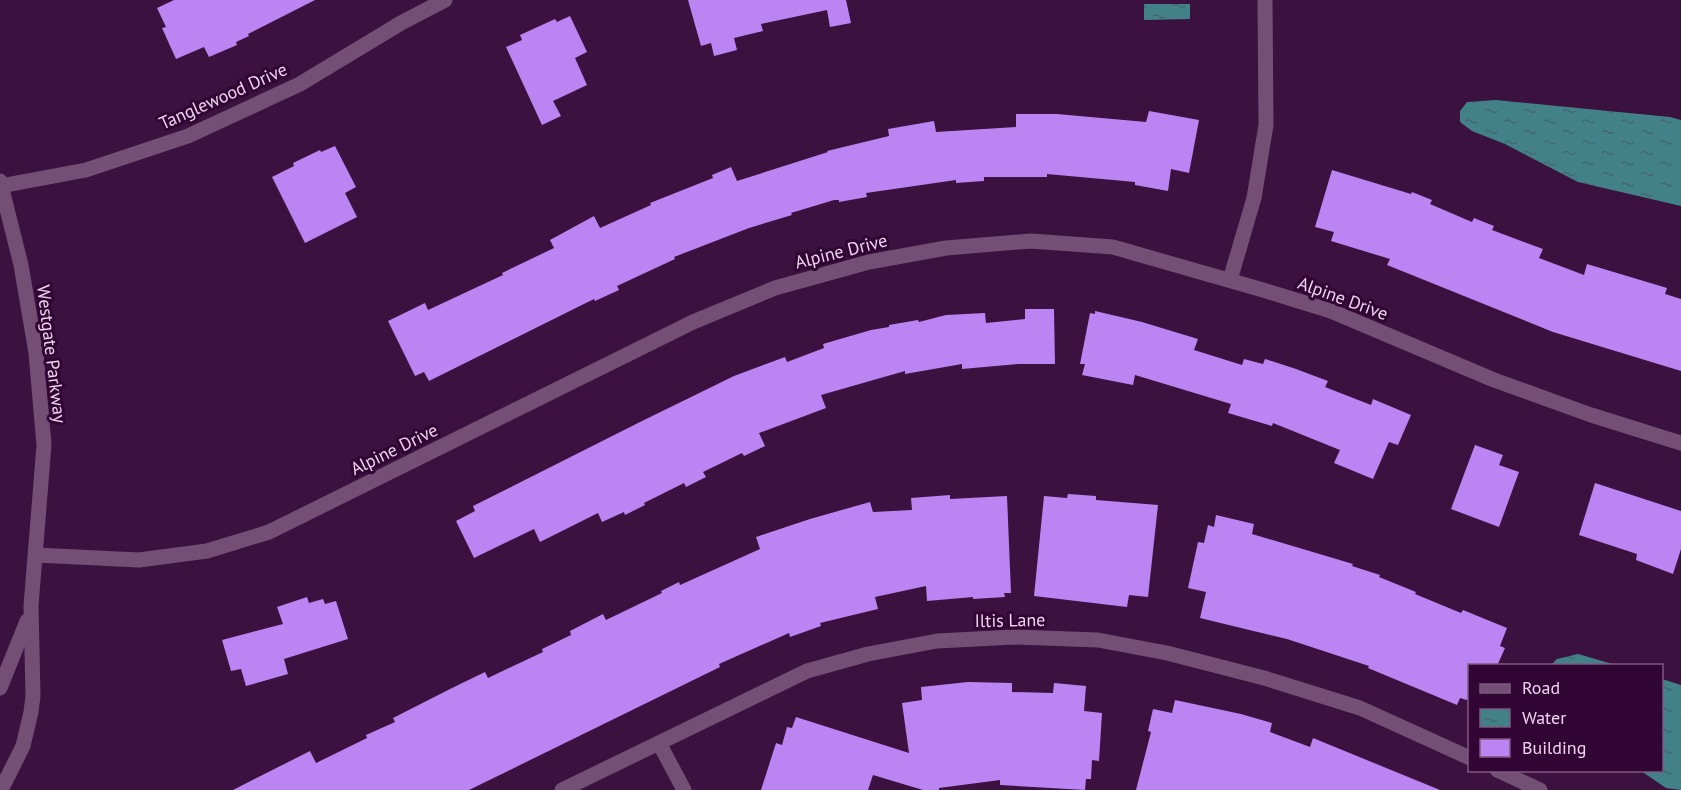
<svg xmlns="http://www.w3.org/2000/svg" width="1681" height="790" viewBox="0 0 1681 790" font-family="'PT Sans',sans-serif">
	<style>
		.water { fill: url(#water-ripples) }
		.building { fill: #ba85f3 }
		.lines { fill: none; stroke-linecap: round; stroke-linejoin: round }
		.minor { stroke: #734f75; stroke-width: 15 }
		.labels { text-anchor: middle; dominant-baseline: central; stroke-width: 6; stroke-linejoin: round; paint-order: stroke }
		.street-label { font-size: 18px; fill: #eed4ef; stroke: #310634 }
	</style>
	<defs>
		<pattern id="water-ripples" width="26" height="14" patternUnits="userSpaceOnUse" patternTransform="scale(1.5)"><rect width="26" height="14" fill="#428188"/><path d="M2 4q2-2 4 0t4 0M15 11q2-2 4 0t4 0" fill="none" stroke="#44676e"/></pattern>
	</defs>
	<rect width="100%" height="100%" fill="#3b113f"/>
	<g class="water">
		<path d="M 1144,4 L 1190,4 L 1190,19 L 1144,20 Z"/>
		<path d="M 1496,100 L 1670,117 L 1681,120 L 1681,206 L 1578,182 L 1505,144 L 1472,131 L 1460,122 L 1460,111 L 1467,102 Z"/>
		<path d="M 1578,654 L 1616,665 L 1551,665 L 1557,659 Z"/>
		<path d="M 1662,679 L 1681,685 L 1681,790 L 1666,788 L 1641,771 L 1662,770 Z"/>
	</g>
	<g class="building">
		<path d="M 174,0 L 315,0 L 248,34 L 249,36 L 236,42 L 237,45 L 209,57 L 204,47 L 176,59 L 162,28 L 166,27 L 157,8 Z"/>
		<path d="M 688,0 L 846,0 L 851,23 L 830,27 L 827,10 L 761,24 L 763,31 L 734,38 L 737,50 L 714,56 L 711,43 L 701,46 Z"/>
		<path d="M 570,16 L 587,52 L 575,58 L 587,85 L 553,101 L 561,116 L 542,125 L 506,47 L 522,40 L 520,35 L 555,19 L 557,22 Z"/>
		<path d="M 1149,111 L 1199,120 L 1189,173 L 1171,169 L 1168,191 L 1135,185 L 1135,182 L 1047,174 L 1047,177 L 984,177 L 984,181 L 956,183 L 956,180 L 866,193 L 867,197 L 839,202 L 839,200 L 834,200 L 791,213 L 792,215 L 749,228 L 674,257 L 675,259 L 617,286 L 619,290 L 595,301 L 594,299 L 429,381 L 424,372 L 415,376 L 388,321 L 425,303 L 428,310 L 503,275 L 502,273 L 554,248 L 550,240 L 594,216 L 600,228 L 651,205 L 650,203 L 713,178 L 712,175 L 731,167 L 737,181 L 828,152 L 827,151 L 889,136 L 888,129 L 934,121 L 936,132 L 1016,127 L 1016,114 L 1057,114 L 1146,122 Z"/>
		<path d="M 335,146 L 356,187 L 345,193 L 357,217 L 305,243 L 272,177 L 294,166 L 293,163 L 320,150 L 321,152 Z"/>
		<path d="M 1332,170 L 1411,194 L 1412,192 L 1432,200 L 1430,204 L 1472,222 L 1474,218 L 1494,226 L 1492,230 L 1543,249 L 1539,258 L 1584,275 L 1587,264 L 1667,288 L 1665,294 L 1681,299 L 1681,371 L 1553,332 L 1387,265 L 1390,259 L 1331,241 L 1334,232 L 1315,227 Z"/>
		<path d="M 1025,309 L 1054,309 L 1055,364 L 1019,364 L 962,369 L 962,364 L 905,374 L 905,371 L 821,395 L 826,408 L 759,433 L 765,446 L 744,456 L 742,453 L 703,472 L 706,477 L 686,487 L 684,483 L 644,503 L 645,505 L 625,515 L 624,512 L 602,522 L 598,513 L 540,542 L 534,529 L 474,558 L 456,521 L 475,511 L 473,506 L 640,422 L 734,376 L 785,357 L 787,362 L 824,348 L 823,344 L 871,330 L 889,327 L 889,325 L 918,320 L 919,322 L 946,315 L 985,313 L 986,323 L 1025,319 Z"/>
		<path d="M 1095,311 L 1142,322 L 1198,339 L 1194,350 L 1242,365 L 1244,359 L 1263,364 L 1265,359 L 1296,369 L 1328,381 L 1325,387 L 1371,405 L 1373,399 L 1411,415 L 1398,445 L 1389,442 L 1373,479 L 1334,463 L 1340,450 L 1273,423 L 1272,426 L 1228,413 L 1231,404 L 1135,375 L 1133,385 L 1082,375 L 1085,364 L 1080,364 L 1090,313 L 1095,314 Z"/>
		<path d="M 1475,445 L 1503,455 L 1499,465 L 1519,472 L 1499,527 L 1451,509 Z"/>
		<path d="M 1595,483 L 1681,511 L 1681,549 L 1673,574 L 1636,560 L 1637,554 L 1579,535 Z"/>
		<path d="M 1068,494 L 1096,496 L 1096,500 L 1158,505 L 1148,597 L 1129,595 L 1127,607 L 1034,596 L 1044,496 L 1067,498 Z"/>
		<path d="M 950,495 L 950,499 L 1007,496 L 1011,593 L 1004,593 L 1005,597 L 973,599 L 973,597 L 927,601 L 926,586 L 875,597 L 878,609 L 820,623 L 821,626 L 790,637 L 789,633 L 719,664 L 720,667 L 469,790 L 233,790 L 310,751 L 316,763 L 367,738 L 366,735 L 395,722 L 393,718 L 452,688 L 485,672 L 488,678 L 543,652 L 542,649 L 571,635 L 570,631 L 603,614 L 606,620 L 662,593 L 661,591 L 679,582 L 680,585 L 760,549 L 756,537 L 810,519 L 870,502 L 873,512 L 912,510 L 911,498 Z"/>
		<path d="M 1216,515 L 1254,524 L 1252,534 L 1353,564 L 1352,566 L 1380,575 L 1379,577 L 1416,592 L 1415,594 L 1461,613 L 1463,610 L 1507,628 L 1500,646 L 1505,648 L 1497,666 L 1470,666 L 1470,701 L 1460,698 L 1457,705 L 1368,668 L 1369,666 L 1287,639 L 1200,618 L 1206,592 L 1188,588 L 1198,542 L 1204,543 L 1208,525 L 1214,527 Z"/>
		<path d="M 307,597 L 309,603 L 323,599 L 325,604 L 336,601 L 348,639 L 284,659 L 288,674 L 246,686 L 241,669 L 231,671 L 222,640 L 283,624 L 277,607 Z"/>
		<path d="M 968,682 L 1012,683 L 1012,692 L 1053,693 L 1054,683 L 1086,686 L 1084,711 L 1102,713 L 1099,761 L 1092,760 L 1091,779 L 1086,779 L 1085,790 L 1000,785 L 1000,780 L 939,788 L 939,790 L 923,790 L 873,775 L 868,790 L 761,790 L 776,743 L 782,745 L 787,727 L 792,728 L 796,717 L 909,753 L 902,703 L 922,700 L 921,687 Z"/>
		<path d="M 1175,700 L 1241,714 L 1272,723 L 1270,732 L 1310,747 L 1313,738 L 1440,790 L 1136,790 L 1151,732 L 1148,731 L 1153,709 L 1172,713 Z"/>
	</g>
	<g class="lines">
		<g class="minor">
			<path d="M 0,181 L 21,265 L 36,353 L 44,445 L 31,606 L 33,696 L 31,712 L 23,746 L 1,790"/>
			<path d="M 1,186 L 86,170 L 188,136 L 300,84 L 401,23 L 445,0"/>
			<path d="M 1230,280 L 1254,198 L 1266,125 L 1265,0"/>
			<path d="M 36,555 L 139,560 L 207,551 L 269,532 L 693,322 L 775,288 L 869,262 L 946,248 L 1031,241 L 1113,247 L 1263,290 L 1331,311 L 1494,380 L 1591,415 L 1681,443"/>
			<path d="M 0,688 L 27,621"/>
			<path d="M 659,743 L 684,790"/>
			<path d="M 1497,770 L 1540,790"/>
			<path d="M 562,790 L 807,671 L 868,654 L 937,641 L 1014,637 L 1098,640 L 1167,653 L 1264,678 L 1360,708 L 1470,758"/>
		</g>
	</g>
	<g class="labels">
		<g class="street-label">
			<text transform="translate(223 96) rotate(-24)">Tanglewood Drive</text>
			<text transform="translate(841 251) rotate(-14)">Alpine Drive</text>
			<text transform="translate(1343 298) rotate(20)">Alpine Drive</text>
			<text transform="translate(52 354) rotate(83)">Westgate Parkway</text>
			<text transform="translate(394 449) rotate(-26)">Alpine Drive</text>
			<text transform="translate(1010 620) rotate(-1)">Iltis Lane</text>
		</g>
	</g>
	<rect x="1468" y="664" width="195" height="108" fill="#310634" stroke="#7d587f" stroke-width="1.5"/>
	<rect x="1480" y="684" width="30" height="9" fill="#734f75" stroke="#7d587f" stroke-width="1.5"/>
	<text x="1522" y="694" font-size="18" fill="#eed4ef">Road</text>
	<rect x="1480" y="709" width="30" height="18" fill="url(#water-ripples)" stroke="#7d587f" stroke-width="1.5"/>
	<text x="1522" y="724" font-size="18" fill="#eed4ef">Water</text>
	<rect x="1480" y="739" width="30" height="18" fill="#ba85f3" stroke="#7d587f" stroke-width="1.5"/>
	<text x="1522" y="754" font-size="18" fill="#eed4ef">Building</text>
</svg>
